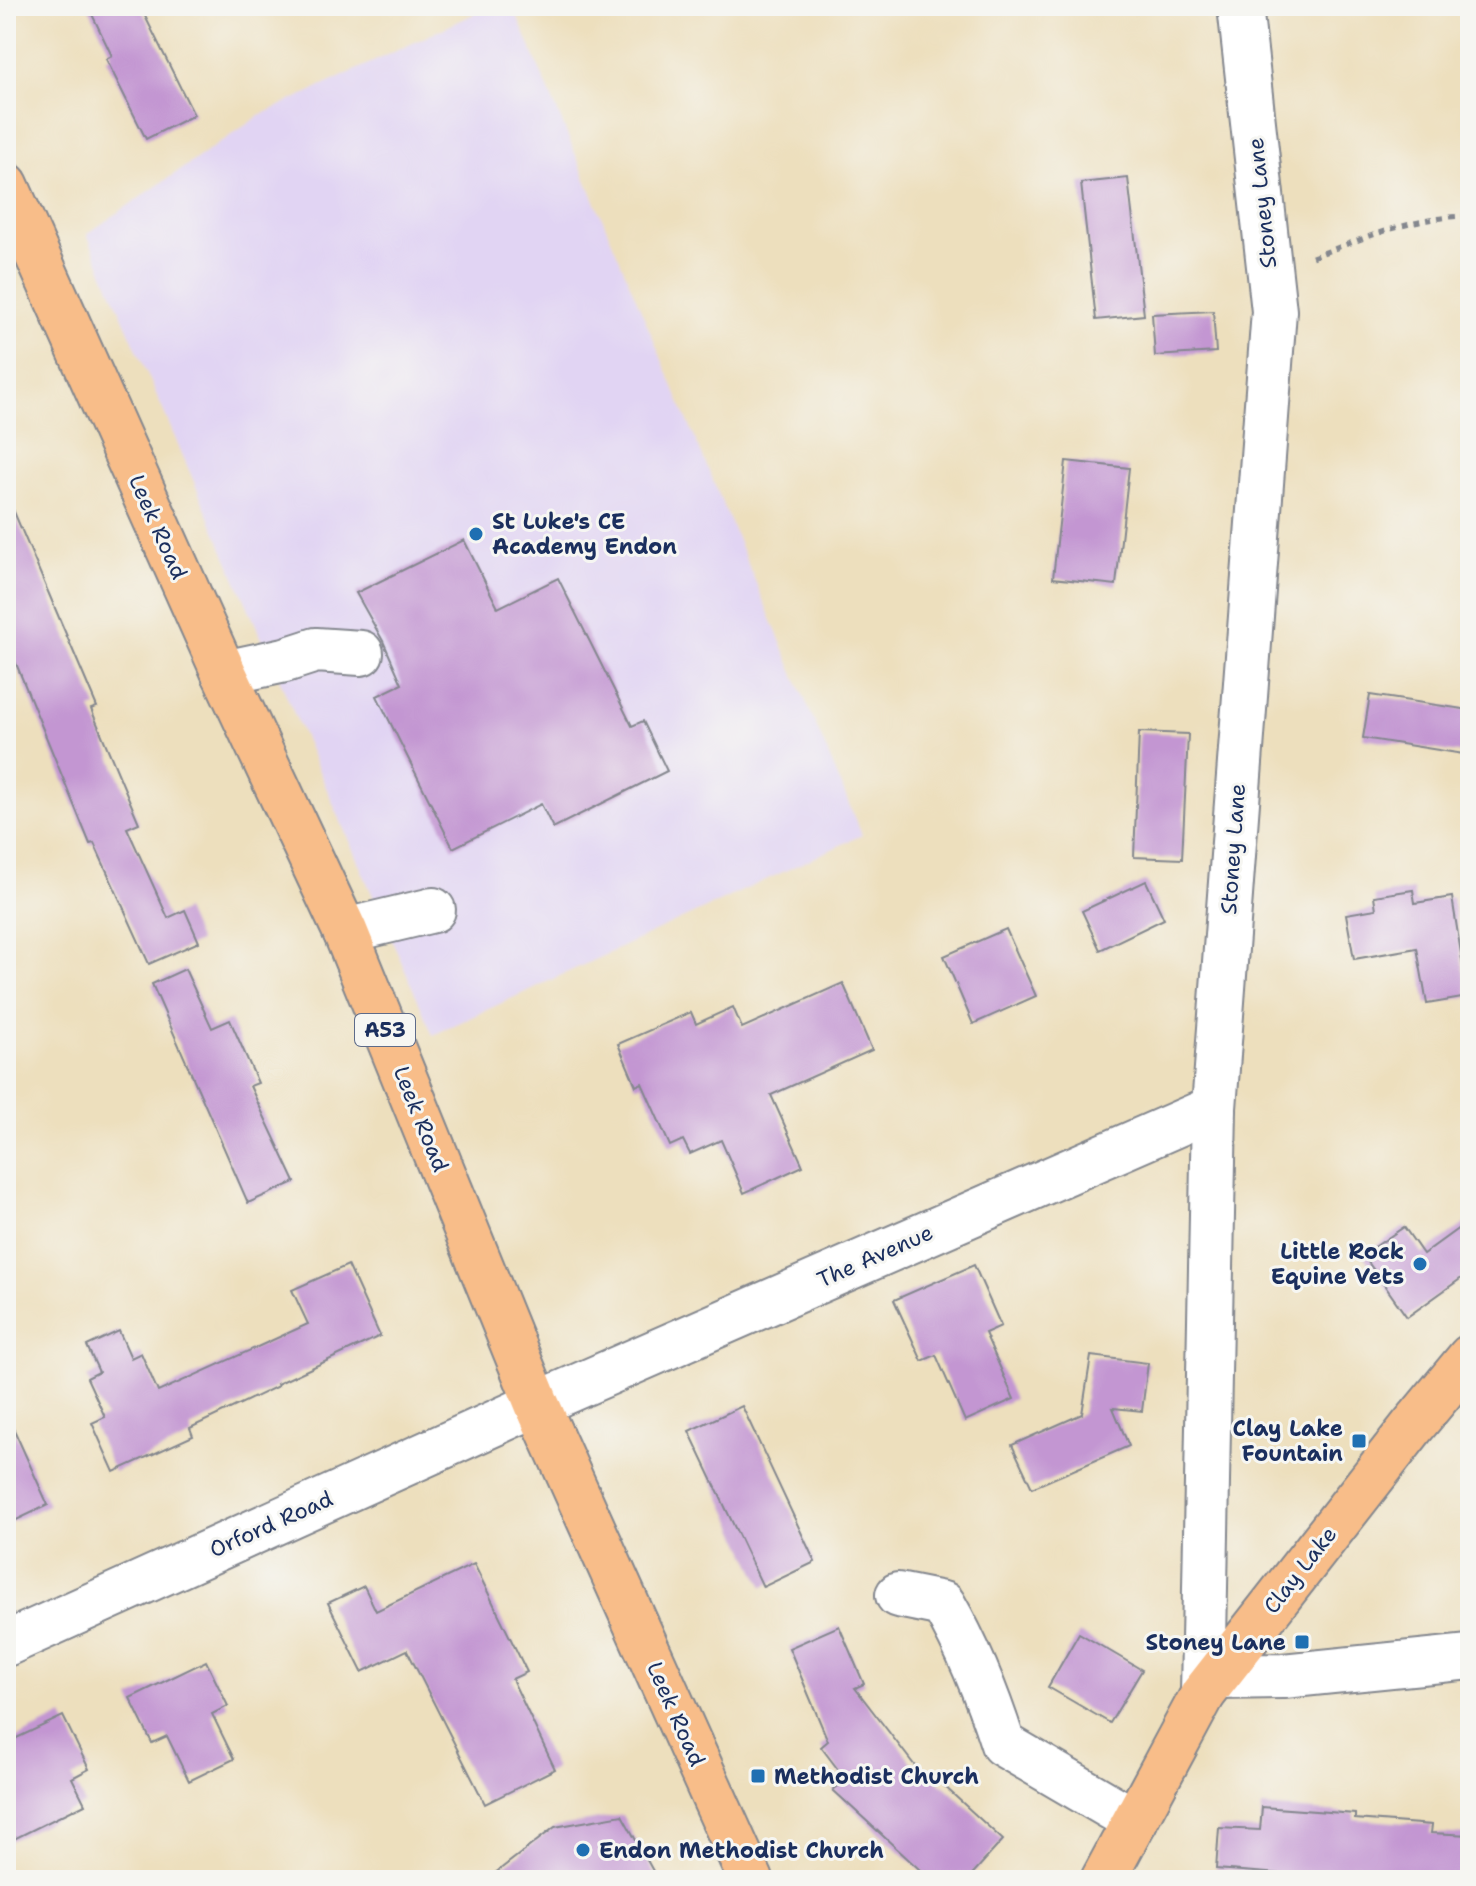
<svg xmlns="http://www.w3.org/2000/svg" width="1476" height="1886" viewBox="0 0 1476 1886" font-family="'Shantell Sans',sans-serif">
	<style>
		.built { fill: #e1d4f3 }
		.building { fill: #c396d2 }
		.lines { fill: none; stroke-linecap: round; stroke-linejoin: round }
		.minor-casing { stroke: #84878e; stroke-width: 48 }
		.major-casing { stroke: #84878e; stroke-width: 48 }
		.highway-casing { stroke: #84878e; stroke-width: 48 }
		.path { stroke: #84878e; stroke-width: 5; stroke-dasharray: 6 6; stroke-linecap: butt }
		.minor { stroke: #fff; stroke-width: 44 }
		.major { stroke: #f8bd89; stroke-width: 44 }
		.highway { stroke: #f8bd89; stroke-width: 44 }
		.poi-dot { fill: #1f6fb2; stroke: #f6f6f2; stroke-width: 3 }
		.labels { text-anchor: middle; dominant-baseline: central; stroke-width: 6; stroke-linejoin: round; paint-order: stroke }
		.shield { fill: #f6f6f2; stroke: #5d6b8a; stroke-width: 2 }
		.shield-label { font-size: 20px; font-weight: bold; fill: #1b2f5e }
		.street-label { font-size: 22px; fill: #1b2f5e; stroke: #f6f6f2 }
		.poi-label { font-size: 22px; font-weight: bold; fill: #1b2f5e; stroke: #f6f6f2; text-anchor: start }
	</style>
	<rect width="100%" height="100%" fill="#f6f6f2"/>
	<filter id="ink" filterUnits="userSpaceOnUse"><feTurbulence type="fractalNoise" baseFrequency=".0125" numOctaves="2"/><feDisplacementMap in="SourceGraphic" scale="16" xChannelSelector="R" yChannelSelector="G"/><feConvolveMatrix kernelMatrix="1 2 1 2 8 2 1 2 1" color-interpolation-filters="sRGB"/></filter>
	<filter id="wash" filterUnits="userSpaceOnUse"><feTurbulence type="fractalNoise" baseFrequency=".006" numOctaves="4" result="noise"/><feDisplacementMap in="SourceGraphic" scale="32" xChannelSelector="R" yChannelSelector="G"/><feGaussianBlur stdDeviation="1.8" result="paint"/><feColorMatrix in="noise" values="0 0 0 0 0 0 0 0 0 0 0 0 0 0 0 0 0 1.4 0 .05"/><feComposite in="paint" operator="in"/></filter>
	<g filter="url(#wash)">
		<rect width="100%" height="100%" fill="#eddfbd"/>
		<path class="built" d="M 491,6 L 513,6 L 862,835 L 433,1035 L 87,234 L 259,116 Z"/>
		<g id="blocks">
			<g class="building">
				<path d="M 88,6 L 140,6 L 194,115 L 146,139 L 106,59 L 112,56 Z"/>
				<path d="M 1128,178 L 1144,315 L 1096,320 L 1081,183 Z"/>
				<path d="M 1213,311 L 1216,352 L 1155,356 L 1152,314 Z"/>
				<path d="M 1066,461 L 1129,468 L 1116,585 L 1053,578 Z"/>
				<path d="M 6,493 L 97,707 L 91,709 L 139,823 L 127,828 L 168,918 L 185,910 L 199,942 L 149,964 L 94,843 L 90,844 L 6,639 Z"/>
				<path d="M 464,540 L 498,608 L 558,578 L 632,726 L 643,721 L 667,771 L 553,828 L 541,804 L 453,848 L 377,696 L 402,684 L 383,641 L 356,593 Z"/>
				<path d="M 1370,695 L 1470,710 L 1470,755 L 1363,738 Z"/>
				<path d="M 1139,732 L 1188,734 L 1182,859 L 1134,857 Z"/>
				<path d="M 1146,881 L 1164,919 L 1100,950 L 1082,911 Z"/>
				<path d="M 1413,890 L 1415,903 L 1452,897 L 1468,997 L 1427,1004 L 1417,948 L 1354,959 L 1346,914 L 1376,909 L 1374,896 Z"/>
				<path d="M 1006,929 L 1036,996 L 973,1024 L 944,956 Z"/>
				<path d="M 185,969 L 212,1028 L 230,1020 L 258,1083 L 250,1086 L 295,1182 L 248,1203 L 152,984 Z"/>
				<path d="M 843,983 L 872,1050 L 771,1095 L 803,1166 L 744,1193 L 721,1140 L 690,1154 L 683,1140 L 670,1146 L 642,1083 L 636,1086 L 618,1044 L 691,1012 L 696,1024 L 733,1007 L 742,1028 Z"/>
				<path d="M 1470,1220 L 1470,1272 L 1407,1317 L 1363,1255 L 1404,1227 L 1423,1254 Z"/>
				<path d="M 348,1265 L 380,1336 L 277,1384 L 278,1386 L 190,1428 L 193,1436 L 114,1472 L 92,1423 L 105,1417 L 87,1378 L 99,1372 L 87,1346 L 119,1331 L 131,1358 L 141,1353 L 158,1392 L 308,1324 L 292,1290 Z"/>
				<path d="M 974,1265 L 1001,1326 L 985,1333 L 1014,1399 L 965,1421 L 936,1355 L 922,1361 L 894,1300 Z"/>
				<path d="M 1091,1356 L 1148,1363 L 1142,1411 L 1113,1408 L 1129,1446 L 1032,1488 L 1012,1445 L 1082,1414 Z"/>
				<path d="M 742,1406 L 815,1562 L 763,1587 L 689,1431 Z"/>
				<path d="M 6,1412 L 48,1505 L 6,1525 Z"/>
				<path d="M 474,1564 L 527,1672 L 512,1679 L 555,1769 L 485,1804 L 407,1650 L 362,1672 L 328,1603 L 364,1586 L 376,1611 Z"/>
				<path d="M 839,1626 L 864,1684 L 855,1688 L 925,1779 L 930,1773 L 1003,1840 L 967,1880 L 931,1880 L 833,1790 L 846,1780 L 821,1747 L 828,1741 L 789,1648 Z"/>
				<path d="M 1079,1633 L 1142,1670 L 1110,1723 L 1048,1687 Z"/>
				<path d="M 206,1661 L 228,1706 L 212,1714 L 234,1759 L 189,1781 L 167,1736 L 152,1743 L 130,1698 Z"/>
				<path d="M 63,1716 L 89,1769 L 72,1778 L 85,1804 L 6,1843 L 6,1743 Z"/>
				<path d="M 1262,1807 L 1355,1814 L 1355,1819 L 1432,1825 L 1431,1833 L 1470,1835 L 1470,1880 L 1356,1880 L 1216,1869 L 1219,1828 L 1260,1830 Z"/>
				<path d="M 622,1815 L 658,1880 L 486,1880 L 555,1827 Z"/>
			</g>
		</g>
	</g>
	<g filter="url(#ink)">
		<use href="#blocks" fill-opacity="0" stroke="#84878e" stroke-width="2"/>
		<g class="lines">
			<g class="minor-casing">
				<g id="minor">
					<path d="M 224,673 L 285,660 L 316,650 L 361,653"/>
					<path d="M 345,931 L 433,910"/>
					<path d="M 898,1595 L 943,1604 C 969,1649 987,1694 1003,1744 L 1135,1821"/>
					<path d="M 6,1644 L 537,1404 L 1214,1108"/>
					<path d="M 1217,1677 L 1283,1676 L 1470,1657"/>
					<path d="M 1203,1694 L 1214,1108 L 1274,311 L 1240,6"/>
				</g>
			</g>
			<g class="major-casing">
				<path id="major" d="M 1103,1880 L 1203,1694 L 1412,1427 L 1470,1357"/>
			</g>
			<g class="highway-casing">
				<path id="highway" d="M 6,185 L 224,673 L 345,931 L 537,1404 L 751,1880"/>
			</g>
			<path class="path" d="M 1312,257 C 1362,239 1416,216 1470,216"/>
			<use href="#minor" class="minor"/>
			<use href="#major" class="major"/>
			<use href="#highway" class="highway"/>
		</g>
	</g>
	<g class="poi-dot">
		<circle cx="476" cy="534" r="8"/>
		<circle cx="1420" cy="1264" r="8"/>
		<rect x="1351" y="1433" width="16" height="16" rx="4"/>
		<rect x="1294" y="1634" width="16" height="16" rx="4"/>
		<rect x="750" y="1768" width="16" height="16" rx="4"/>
		<circle cx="583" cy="1850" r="8"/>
	</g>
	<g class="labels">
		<rect class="shield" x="355" y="1014" width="60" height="32" rx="6"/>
		<g class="shield-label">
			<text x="385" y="1030">A53</text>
		</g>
		<g class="street-label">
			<text transform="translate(1262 203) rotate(-96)">Stoney Lane</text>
			<text transform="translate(158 527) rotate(66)">Leek Road</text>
			<text transform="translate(1233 849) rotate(-86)">Stoney Lane</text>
			<text transform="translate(421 1119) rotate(68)">Leek Road</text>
			<text transform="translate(875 1256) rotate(-24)">The Avenue</text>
			<text transform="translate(271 1524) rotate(-24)">Orford Road</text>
			<text transform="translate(1300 1570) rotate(-52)">Clay Lake</text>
			<text transform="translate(676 1714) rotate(66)">Leek Road</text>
		</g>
		<g class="poi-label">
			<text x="492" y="521">St Luke's CE<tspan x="492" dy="25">Academy Endon</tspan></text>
			<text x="1404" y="1251" text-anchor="end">Little Rock<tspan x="1404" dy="25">Equine Vets</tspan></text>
			<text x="1343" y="1428" text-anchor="end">Clay Lake<tspan x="1343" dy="25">Fountain</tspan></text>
			<text x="1286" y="1642" text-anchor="end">Stoney Lane</text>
			<text x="774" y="1776">Methodist Church</text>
			<text x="599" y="1850">Endon Methodist Church</text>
		</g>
	</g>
	<rect width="1476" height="1886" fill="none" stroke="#f6f6f2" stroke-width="32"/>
</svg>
